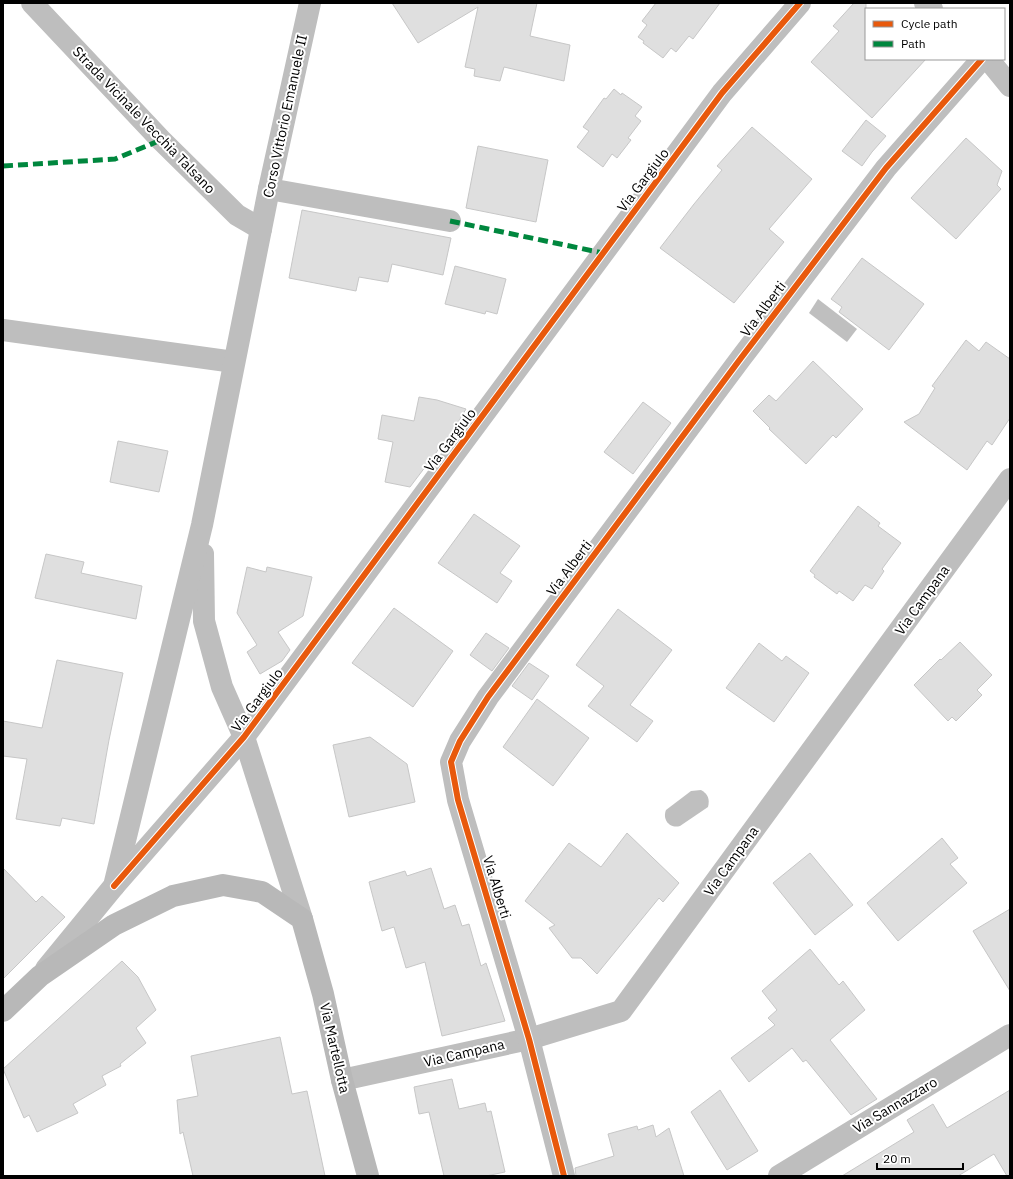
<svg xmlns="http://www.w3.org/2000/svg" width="1013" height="1179" viewBox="0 0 1013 1179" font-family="'IBM Plex Sans',sans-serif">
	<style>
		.water { fill: #bfbfbf }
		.building { fill: #dfdfdf; stroke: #c7c7c7 }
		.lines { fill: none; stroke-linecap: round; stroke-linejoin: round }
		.minor { stroke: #bebebe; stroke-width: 22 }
		.tertiary { stroke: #bebebe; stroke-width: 22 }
		.secondary { stroke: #b8b8b8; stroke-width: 22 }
		.quiet { stroke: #00873e; stroke-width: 5; stroke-dasharray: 10 5; stroke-linecap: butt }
		.cycleway-casing { stroke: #fff; stroke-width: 8 }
		.cycleway { stroke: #e8590c; stroke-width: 6 }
		.labels { text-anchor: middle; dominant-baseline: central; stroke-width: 4; stroke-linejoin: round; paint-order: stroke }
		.street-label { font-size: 14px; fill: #000; stroke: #fff }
	</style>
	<rect width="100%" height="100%" fill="#fff"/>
	<g class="water">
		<path d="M 818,299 L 857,329 L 847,342 L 809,313 Z"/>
		<path d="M 701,790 C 708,794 710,799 708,807 L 680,826 C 670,829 662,820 666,810 L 691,791 Z"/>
	</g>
	<g class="building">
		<path d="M 392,3 L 537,3 L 530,36 L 570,45 L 564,81 L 504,67 L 500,81 L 474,76 L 475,69 L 465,67 L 478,7 L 418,43 Z"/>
		<path d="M 656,3 L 720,3 L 693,39 L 689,36 L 676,52 L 671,48 L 663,58 L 643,43 L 644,41 L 638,37 L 647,25 L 642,21 Z"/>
		<path d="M 854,3 L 866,3 L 866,59 L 926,59 L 872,118 L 811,62 L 839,31 L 833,26 Z"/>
		<path d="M 614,89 L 621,95 L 622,93 L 642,107 L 635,116 L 641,121 L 628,138 L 631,140 L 617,158 L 612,154 L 603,167 L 577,147 L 589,131 L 583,127 L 604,98 L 606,99 Z"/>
		<path d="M 866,120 L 886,136 L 872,152 L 862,166 L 842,151 Z"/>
		<path d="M 752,127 L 812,179 L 769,229 L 784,242 L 734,303 L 660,248 L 694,204 L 722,170 L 717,166 Z"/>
		<path d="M 966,138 L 1002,171 L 997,185 L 1001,189 L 956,239 L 911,198 Z"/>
		<path d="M 478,146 L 548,160 L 536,222 L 466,208 Z"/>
		<path d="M 302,210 L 451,238 L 443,275 L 392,264 L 388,282 L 359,277 L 356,291 L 289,278 Z"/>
		<path d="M 862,258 L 924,304 L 889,350 L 839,312 L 842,307 L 831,299 Z"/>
		<path d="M 455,266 L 506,279 L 497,314 L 486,311 L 485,314 L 445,304 Z"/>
		<path d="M 966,340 L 979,351 L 986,342 L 1010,359 L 1010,418 L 992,445 L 987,441 L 967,470 L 904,422 L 919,414 L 935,388 L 932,386 Z"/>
		<path d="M 813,361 L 863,409 L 836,438 L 833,435 L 806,464 L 769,429 L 770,428 L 753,411 L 769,395 L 776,401 Z"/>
		<path d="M 419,397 L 437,400 L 466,409 L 454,429 L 410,487 L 385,482 L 393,442 L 378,439 L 382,415 L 414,421 Z"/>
		<path d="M 643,402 L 671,423 L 633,474 L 604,452 Z"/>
		<path d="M 118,441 L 168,451 L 159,492 L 110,482 Z"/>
		<path d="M 858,506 L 880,523 L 878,526 L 901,543 L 882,569 L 884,571 L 872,589 L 865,585 L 853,601 L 839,591 L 837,594 L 814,577 L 815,575 L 810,571 Z"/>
		<path d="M 474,514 L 520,546 L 500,573 L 512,581 L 497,603 L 438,563 Z"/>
		<path d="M 46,554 L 84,562 L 81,573 L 142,586 L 136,619 L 35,598 Z"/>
		<path d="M 247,567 L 266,572 L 267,567 L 312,577 L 303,616 L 278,632 L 290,650 L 282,661 L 260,674 L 247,652 L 257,645 L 237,613 Z"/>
		<path d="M 394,608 L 453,651 L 413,707 L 352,663 Z"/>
		<path d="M 618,609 L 672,650 L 630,705 L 653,721 L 637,742 L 588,706 L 604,686 L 576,665 Z"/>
		<path d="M 486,633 L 509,648 L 492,671 L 470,655 Z"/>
		<path d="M 960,642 L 992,675 L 977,690 L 982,695 L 956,721 L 952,717 L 948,721 L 914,685 L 940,659 L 941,660 Z"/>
		<path d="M 759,643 L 782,661 L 786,656 L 809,673 L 774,722 L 726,688 Z"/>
		<path d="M 57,660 L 123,673 L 109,740 L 94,824 L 62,818 L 60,826 L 16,819 L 27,759 L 3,756 L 3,721 L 42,728 Z"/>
		<path d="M 529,663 L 549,676 L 532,700 L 512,686 Z"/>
		<path d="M 537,699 L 589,738 L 553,786 L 503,747 Z"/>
		<path d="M 370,737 L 407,764 L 415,802 L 349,817 L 333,745 Z"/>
		<path d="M 627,833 L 679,883 L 663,902 L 659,898 L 597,974 L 581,958 L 572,958 L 549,928 L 555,925 L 525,901 L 569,843 L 601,867 Z"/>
		<path d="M 942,838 L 958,858 L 950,864 L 967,883 L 898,941 L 867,903 Z"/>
		<path d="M 810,853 L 853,905 L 815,935 L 773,883 Z"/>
		<path d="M 3,868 L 36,902 L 42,896 L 65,917 L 3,979 Z"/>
		<path d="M 431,868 L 444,909 L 455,905 L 462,926 L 469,924 L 481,966 L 486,963 L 505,1021 L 442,1036 L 425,962 L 406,968 L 394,927 L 382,931 L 369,882 L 405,871 L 407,876 Z"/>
		<path d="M 1010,909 L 1010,991 L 973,931 Z"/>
		<path d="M 810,949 L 839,985 L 843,981 L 865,1010 L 830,1040 L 877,1099 L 851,1115 L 806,1060 L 803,1062 L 792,1048 L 749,1082 L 731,1058 L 775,1025 L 768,1018 L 777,1010 L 762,991 Z"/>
		<path d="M 122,961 L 138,977 L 156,1010 L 136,1028 L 146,1043 L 120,1064 L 121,1066 L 102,1076 L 106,1085 L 73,1104 L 78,1113 L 37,1132 L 29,1115 L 24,1118 L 3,1069 Z"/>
		<path d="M 280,1037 L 292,1094 L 307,1091 L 325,1176 L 193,1176 L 183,1132 L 180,1134 L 177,1100 L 198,1096 L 191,1056 Z"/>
		<path d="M 452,1079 L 459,1109 L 485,1103 L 487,1112 L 491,1111 L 505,1172 L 486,1176 L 444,1176 L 429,1112 L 419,1114 L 414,1087 Z"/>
		<path d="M 720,1090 L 758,1151 L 727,1170 L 691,1112 Z"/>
		<path d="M 1010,1090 L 1010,1176 L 1007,1176 L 994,1154 L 958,1176 L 842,1176 L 914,1132 L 907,1120 L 933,1104 L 947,1128 Z"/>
		<path d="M 653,1125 L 656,1137 L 669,1128 L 684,1176 L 576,1176 L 575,1168 L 614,1156 L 608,1134 L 637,1126 L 638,1130 Z"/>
	</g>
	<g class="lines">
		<g class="minor">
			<path d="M 925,3 L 932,9"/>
			<path d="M 988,59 L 1010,86"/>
			<path d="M 269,189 L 450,221"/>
			<path d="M 3,330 L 234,362"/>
			<path d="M 114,886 L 244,737 L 722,93 L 800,3"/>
			<path d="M 342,1080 L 529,1039 L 621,1011 L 1010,479"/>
			<path d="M 564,1176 L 529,1039 L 458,800 L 451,762 L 460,741 L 488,697 L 741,358 L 886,168 L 982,59"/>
			<path d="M 779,1176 L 1010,1035"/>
		</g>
		<g class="tertiary">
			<path d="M 32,3 L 161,140 L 237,215 L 261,229"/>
			<path d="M 203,554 L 204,621 L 222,687 L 244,737 L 302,919"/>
			<path d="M 46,969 L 114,886 L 202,525 L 269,189 L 310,3"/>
		</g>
		<path class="secondary" d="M 3,1011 L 40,976 L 114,925 L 173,896 L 223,885 L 262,892 L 302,919 L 323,994 L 342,1080 L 368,1176"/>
		<g class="quiet">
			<path d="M 3,166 L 115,159 L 161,140"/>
			<path d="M 450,221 L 603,253"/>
		</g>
		<g class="cycleway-casing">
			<g id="cycleway">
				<path d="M 114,886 L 244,737 L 722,93 L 800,3"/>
				<path d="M 564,1176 L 529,1039 L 458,800 L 451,762 L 460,741 L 488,697 L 741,358 L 886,168 L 982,59"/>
			</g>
		</g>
		<use href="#cycleway" class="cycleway"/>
	</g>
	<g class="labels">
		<g class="street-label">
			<text transform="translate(285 116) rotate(-78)">Corso Vittorio Emanuele II</text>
			<text transform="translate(144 120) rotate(46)">Strada Vicinale Vecchia Talsano</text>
			<text transform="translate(643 180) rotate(-53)">Via Gargiulo</text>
			<text transform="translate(763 309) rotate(-53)">Via Alberti</text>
			<text transform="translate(450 440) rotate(-53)">Via Gargiulo</text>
			<text transform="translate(569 568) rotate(-53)">Via Alberti</text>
			<text transform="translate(922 600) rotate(-54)">Via Campana</text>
			<text transform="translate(257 700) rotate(-53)">Via Gargiulo</text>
			<text transform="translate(731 861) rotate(-54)">Via Campana</text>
			<text transform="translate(497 887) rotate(73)">Via Alberti</text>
			<text transform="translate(335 1048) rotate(77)">Via Martellotta</text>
			<text transform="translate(464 1053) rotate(-13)">Via Campana</text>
			<text transform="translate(895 1105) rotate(-31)">Via Sannazzaro</text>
		</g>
	</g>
	<rect width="1013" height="1179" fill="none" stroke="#000000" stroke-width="8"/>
	<rect x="865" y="8" width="140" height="52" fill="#ffffff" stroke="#999999"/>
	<rect x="873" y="21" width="20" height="6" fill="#e8590c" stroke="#999999"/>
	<text x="901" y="28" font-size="12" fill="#000000">Cycle path</text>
	<rect x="873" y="41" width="20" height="6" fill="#00873e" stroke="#999999"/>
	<text x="901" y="48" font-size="12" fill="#000000">Path</text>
	<path d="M877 1163v6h86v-6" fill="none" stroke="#000000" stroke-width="2"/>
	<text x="883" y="1163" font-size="12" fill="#000000" stroke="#ffffff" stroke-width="3" paint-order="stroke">20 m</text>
</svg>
